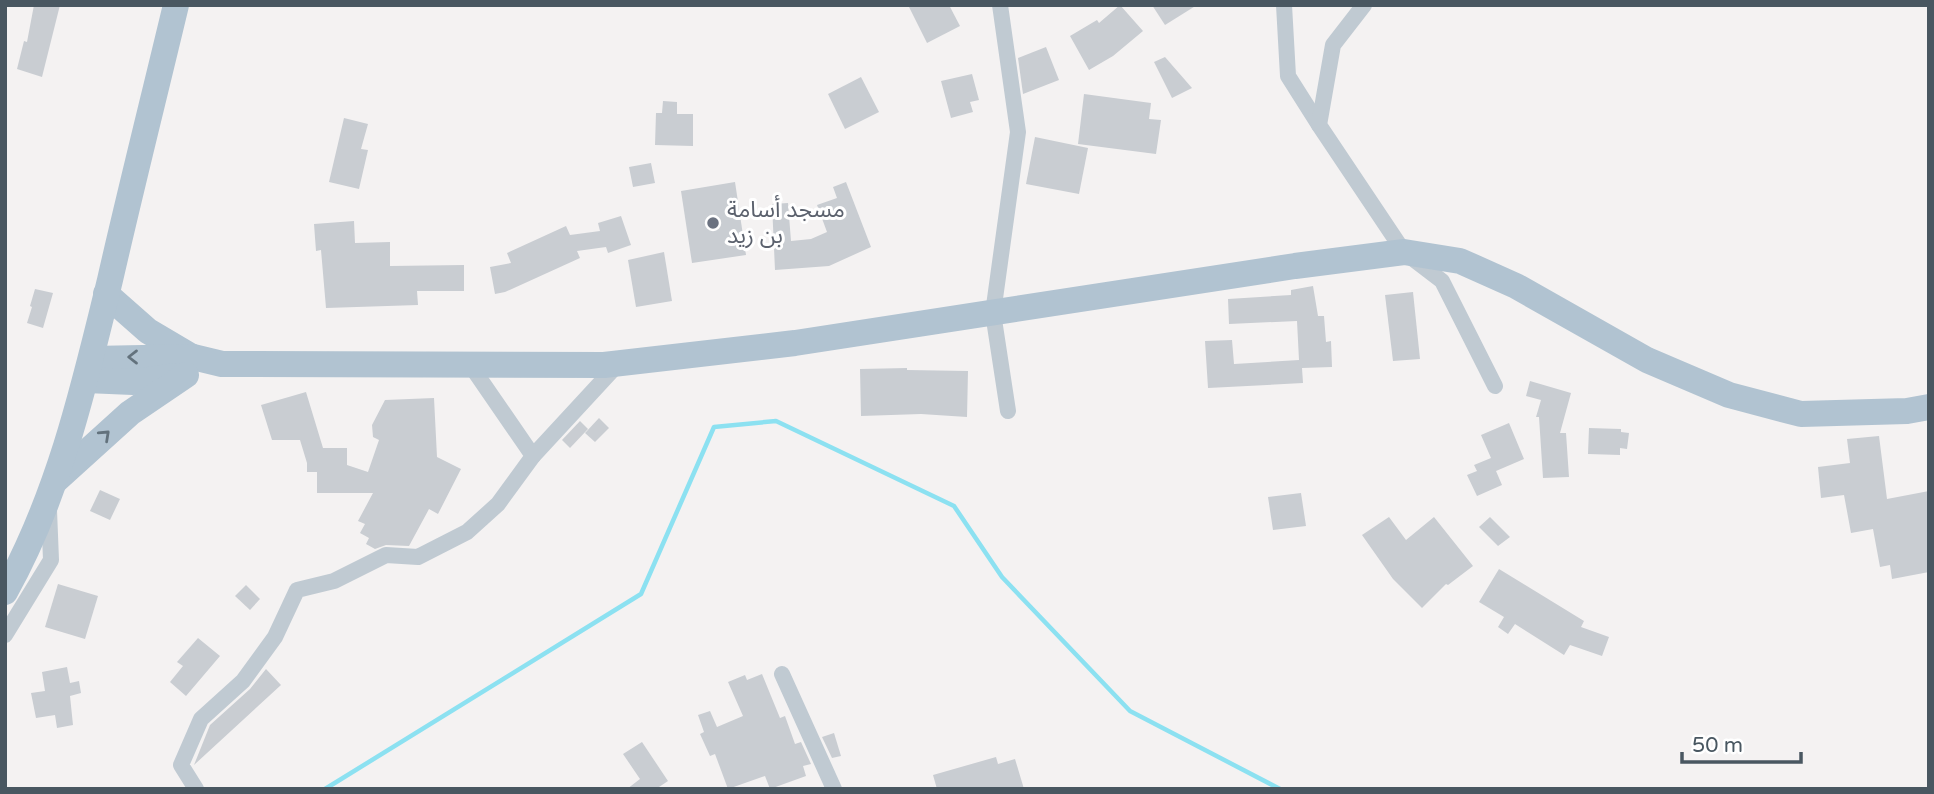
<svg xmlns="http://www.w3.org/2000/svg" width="1934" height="794" viewBox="0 0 1934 794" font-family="'Varela Round','Noto Sans Arabic',sans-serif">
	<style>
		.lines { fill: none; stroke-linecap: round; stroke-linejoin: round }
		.stream { stroke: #8ce1f1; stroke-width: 4.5 }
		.building { fill: #c9cdd2 }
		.minor { stroke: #c0cad2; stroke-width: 16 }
		.primary { stroke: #b1c3d1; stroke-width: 26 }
		.oneway { stroke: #63727d }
		.worship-dot { fill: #6b7280; stroke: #fff; stroke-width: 2.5 }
		.labels { text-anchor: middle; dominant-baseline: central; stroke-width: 6; stroke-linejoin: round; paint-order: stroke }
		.worship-label { font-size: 23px; fill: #5b616d; stroke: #fff; text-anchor: start }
	</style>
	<rect width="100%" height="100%" fill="#f4f2f2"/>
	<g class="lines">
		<path class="stream" d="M 325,789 L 641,594 L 714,427 L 776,421 L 954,506 L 1002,577 L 1130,711 L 1280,789"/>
	</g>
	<g class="building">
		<path d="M 34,5 L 60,5 L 42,77 L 17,69 L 24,41 L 27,42 Z"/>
		<path d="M 908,5 L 949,5 L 960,26 L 927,43 Z"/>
		<path d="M 1120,5 L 1143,31 L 1113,56 L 1089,70 L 1070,36 L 1097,20 L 1099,23 Z"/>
		<path d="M 1152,5 L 1197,5 L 1165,25 Z"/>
		<path d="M 1046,47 L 1059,80 L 1023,94 L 1018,58 Z"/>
		<path d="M 1165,57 L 1192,88 L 1172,98 L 1154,62 Z"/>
		<path d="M 972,74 L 979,100 L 970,102 L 973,112 L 951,118 L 941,81 Z"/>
		<path d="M 861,77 L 879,112 L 845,129 L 828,94 Z"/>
		<path d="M 1084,94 L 1151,103 L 1149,119 L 1161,120 L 1156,154 L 1078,144 Z"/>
		<path d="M 663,101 L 677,102 L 677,114 L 693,114 L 693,146 L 655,145 L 656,113 L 662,113 Z"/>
		<path d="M 344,118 L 368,124 L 361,149 L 368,150 L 359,189 L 329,182 Z"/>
		<path d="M 1035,137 L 1088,148 L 1079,194 L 1026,184 Z"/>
		<path d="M 651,163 L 655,183 L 633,187 L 629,167 Z"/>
		<path d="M 735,182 L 746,255 L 692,263 L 681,191 Z"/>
		<path d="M 846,182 L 871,247 L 829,266 L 775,270 L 772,204 L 788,203 L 791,241 L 811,239 L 827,232 L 817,205 L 837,198 L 833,187 Z"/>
		<path d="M 621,216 L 631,245 L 608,253 L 606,247 L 577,251 L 580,258 L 505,292 L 495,294 L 490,267 L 511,263 L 507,253 L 566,226 L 570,235 L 600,231 L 598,223 Z"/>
		<path d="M 354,221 L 355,243 L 390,242 L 390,266 L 464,265 L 464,291 L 417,291 L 418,305 L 326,308 L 321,250 L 316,251 L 314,224 Z"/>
		<path d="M 664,252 L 672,301 L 636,307 L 628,260 Z"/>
		<path d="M 1313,286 L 1318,316 L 1324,316 L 1326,342 L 1331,341 L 1332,367 L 1302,368 L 1303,383 L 1208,388 L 1205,341 L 1232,340 L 1234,364 L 1299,360 L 1297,321 L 1229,324 L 1228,299 L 1291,295 L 1291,290 Z"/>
		<path d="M 35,289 L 53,293 L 43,328 L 27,323 L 32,307 L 30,306 Z"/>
		<path d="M 1413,292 L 1420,359 L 1393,361 L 1385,295 Z"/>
		<path d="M 907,368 L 907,370 L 968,371 L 967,417 L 921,414 L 861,416 L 860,369 Z"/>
		<path d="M 1530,381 L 1571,393 L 1560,433 L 1566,433 L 1569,477 L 1543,478 L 1539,417 L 1536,417 L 1541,400 L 1526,396 Z"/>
		<path d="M 306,392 L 323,448 L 347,448 L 347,465 L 368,472 L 379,440 L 373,437 L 372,425 L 385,400 L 434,398 L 437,457 L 461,469 L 438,514 L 429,509 L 409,546 L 386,545 L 375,549 L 366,544 L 369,538 L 360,533 L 365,524 L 358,521 L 373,493 L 317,493 L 317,472 L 307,472 L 307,463 L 300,440 L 272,440 L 261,405 Z"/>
		<path d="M 599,418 L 609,428 L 595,442 L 585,433 Z"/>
		<path d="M 580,421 L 588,429 L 570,448 L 562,440 Z"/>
		<path d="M 1509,423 L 1524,459 L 1496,471 L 1502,485 L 1477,496 L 1467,475 L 1477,471 L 1474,465 L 1491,458 L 1481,435 Z"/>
		<path d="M 1589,428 L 1621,429 L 1621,432 L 1629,433 L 1627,449 L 1620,448 L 1620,455 L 1588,454 Z"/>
		<path d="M 1879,436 L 1887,499 L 1929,491 L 1929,572 L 1892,579 L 1890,565 L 1880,567 L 1873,529 L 1851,533 L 1844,495 L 1821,498 L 1818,467 L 1850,463 L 1847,439 Z"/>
		<path d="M 100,490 L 120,499 L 110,520 L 90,511 Z"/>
		<path d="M 1301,493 L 1306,526 L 1273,530 L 1268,497 Z"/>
		<path d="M 1389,517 L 1406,540 L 1434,517 L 1473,566 L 1448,585 L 1446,584 L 1422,608 L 1393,579 L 1362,535 Z"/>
		<path d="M 1490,517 L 1510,537 L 1498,546 L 1479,527 Z"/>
		<path d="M 1499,569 L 1584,621 L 1581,627 L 1609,637 L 1602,656 L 1570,645 L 1564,655 L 1515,624 L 1508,634 L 1498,627 L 1504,617 L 1479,602 Z"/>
		<path d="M 58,584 L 98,596 L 85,639 L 45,627 Z"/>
		<path d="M 246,585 L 260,599 L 250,610 L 235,596 Z"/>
		<path d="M 198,638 L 220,656 L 186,696 L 170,682 L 183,666 L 177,662 Z"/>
		<path d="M 67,667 L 70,683 L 79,681 L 81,693 L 70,696 L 73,725 L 57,728 L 55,715 L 36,718 L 31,693 L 45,691 L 42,672 Z"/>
		<path d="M 266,669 L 281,685 L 194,765 L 210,725 L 250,689 Z"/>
		<path d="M 762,674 L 780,718 L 785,716 L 795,744 L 801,742 L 811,764 L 803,766 L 806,776 L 770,789 L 765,776 L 728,789 L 715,754 L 710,756 L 700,734 L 704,732 L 698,715 L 710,711 L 717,727 L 743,716 L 728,682 L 745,675 L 747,680 Z"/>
		<path d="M 834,733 L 841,756 L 832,758 L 822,737 Z"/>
		<path d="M 642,742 L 668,781 L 656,789 L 627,789 L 640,779 L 623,754 Z"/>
		<path d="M 996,757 L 998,764 L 1015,759 L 1024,789 L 937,789 L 933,775 Z"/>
	</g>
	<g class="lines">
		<g class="minor">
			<path d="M 1000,5 L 1018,132 L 993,313 L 1008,411"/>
			<path d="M 1284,5 L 1288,76 L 1319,125"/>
			<path d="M 1364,5 L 1333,45 L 1319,125 L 1404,252 L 1442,281 L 1495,386"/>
			<path d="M 471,366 L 533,456 L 618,364"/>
			<path d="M 5,635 L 51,560 L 49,510"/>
			<path d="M 782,674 L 834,789"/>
			<path d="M 196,789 L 181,765 L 201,719 L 243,681 L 275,637 L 297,590 L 334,581 L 386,555 L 418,557 L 467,532 L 498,504 L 533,456"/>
		</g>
		<g class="primary">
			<path d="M 106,294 L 148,331 L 192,357"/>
			<path d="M 92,359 L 193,357 L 222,364 L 604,365 L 795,343 L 1295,266 L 1404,252 L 1460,261 L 1516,286 L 1647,360 L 1729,395 L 1801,414 L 1907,411 L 1929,407"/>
			<path d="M 86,380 L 133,382 L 175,376"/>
			<path d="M 56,480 L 130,413 L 186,375"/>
			<path d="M 5,592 C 59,495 84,387 110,280 C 131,188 154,97 176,5"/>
		</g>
	</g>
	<defs><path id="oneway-chevron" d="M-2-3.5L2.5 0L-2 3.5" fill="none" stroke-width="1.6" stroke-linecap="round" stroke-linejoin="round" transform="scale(1.75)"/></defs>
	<g class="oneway">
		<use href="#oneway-chevron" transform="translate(133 357) rotate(180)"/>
		<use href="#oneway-chevron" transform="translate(105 435) rotate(-43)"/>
	</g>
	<circle class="worship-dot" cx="713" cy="223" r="7"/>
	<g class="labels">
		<g class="worship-label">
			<text x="727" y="210">مسجد أسامة<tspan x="727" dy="26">بن زيد</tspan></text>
		</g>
	</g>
	<rect width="1934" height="794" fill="none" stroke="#495761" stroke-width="14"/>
	<path d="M1682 752v10h119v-10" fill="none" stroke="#495761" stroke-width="3.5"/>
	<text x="1692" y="752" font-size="21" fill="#495761" stroke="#ffffff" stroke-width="5" paint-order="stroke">50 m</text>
</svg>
